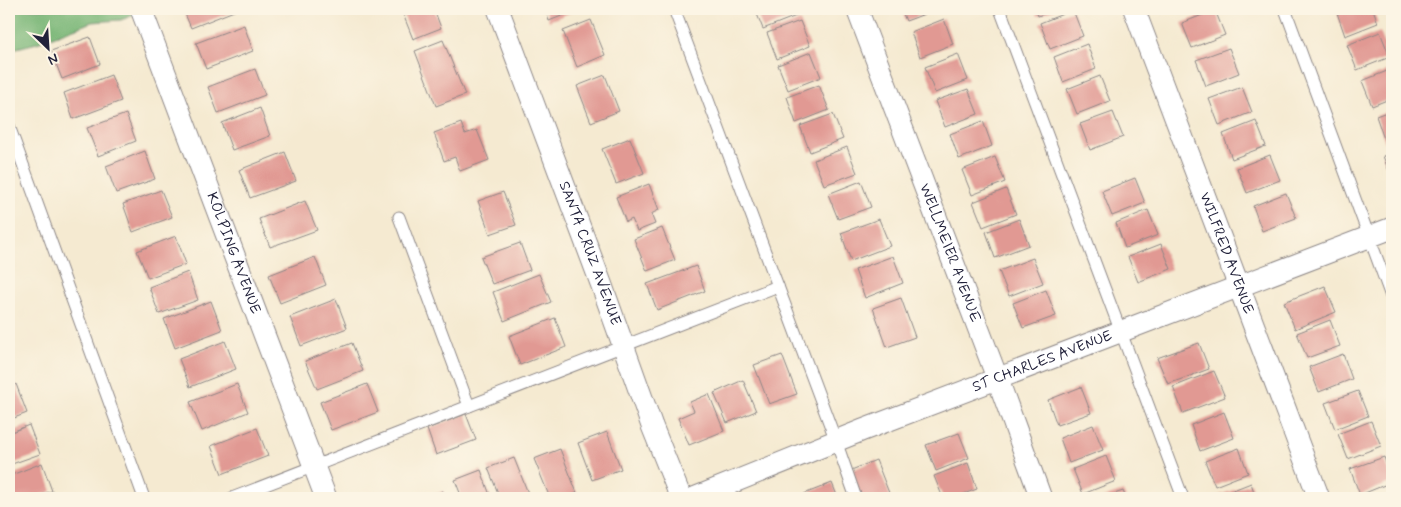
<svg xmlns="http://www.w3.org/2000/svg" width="1401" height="507" viewBox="0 0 1401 507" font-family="Mynerve,sans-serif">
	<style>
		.forest { fill: #78b676; stroke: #4d6c58 }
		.building { fill: #e19993 }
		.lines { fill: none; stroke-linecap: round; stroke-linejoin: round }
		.lane-casing { stroke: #8c8686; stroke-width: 13 }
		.street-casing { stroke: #8c8686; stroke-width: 23 }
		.lane { stroke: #fff; stroke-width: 11 }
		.street { stroke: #fff; stroke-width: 21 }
		.labels { text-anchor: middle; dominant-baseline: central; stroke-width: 5; stroke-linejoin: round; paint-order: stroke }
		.street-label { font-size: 15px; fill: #22223b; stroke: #fcf5e5 }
	</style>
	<rect width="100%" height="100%" fill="#fcf5e5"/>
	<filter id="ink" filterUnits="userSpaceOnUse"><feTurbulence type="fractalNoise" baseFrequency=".02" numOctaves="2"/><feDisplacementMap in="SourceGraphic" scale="10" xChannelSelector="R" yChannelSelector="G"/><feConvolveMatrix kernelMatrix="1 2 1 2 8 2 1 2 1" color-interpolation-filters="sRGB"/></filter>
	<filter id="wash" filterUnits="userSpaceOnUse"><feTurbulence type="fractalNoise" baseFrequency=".0096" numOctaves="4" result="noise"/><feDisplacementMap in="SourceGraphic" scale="20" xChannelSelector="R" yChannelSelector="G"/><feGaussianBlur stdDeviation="1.12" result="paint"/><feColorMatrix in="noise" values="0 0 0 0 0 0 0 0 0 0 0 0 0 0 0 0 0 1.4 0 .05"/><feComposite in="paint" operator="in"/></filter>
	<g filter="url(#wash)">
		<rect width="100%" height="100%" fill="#f5ead1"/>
		<path class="forest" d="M 9,9 L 150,9 L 121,20 L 92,22 L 37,43 L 9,50 Z"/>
		<g id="blocks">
			<g class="building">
				<path d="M 183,9 L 239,9 L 191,28 Z"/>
				<path d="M 401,9 L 434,9 L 441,28 L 413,39 Z"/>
				<path d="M 545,9 L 579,9 L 549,21 Z"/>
				<path d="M 755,9 L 793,9 L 796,16 L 763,29 Z"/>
				<path d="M 901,9 L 938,9 L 906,21 Z"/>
				<path d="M 1035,9 L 1056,9 L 1038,16 Z"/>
				<path d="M 1339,9 L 1373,9 L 1378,23 L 1345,36 L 1336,10 Z"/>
				<path d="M 1073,10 L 1083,36 L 1050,49 L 1040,23 Z"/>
				<path d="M 1215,10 L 1225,35 L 1192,48 L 1182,23 Z"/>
				<path d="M 944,19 L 953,44 L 920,57 L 911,32 Z"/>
				<path d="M 591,20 L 605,55 L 577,67 L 563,31 Z"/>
				<path d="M 800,21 L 810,46 L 777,59 L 767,33 Z"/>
				<path d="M 244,25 L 253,51 L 206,69 L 196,43 Z"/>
				<path d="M 1380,32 L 1390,57 L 1357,70 L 1347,45 Z"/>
				<path d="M 90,37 L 100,64 L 62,79 L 51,51 Z"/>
				<path d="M 443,40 L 465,95 L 436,106 L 415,51 Z"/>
				<path d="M 1087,44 L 1096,69 L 1063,82 L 1054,57 Z"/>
				<path d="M 1229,48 L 1239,73 L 1206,86 L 1196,60 Z"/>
				<path d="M 811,52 L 821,77 L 788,90 L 778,65 Z"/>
				<path d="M 958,54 L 968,80 L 935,93 L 925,67 Z"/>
				<path d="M 255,69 L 265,95 L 218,113 L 208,87 Z"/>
				<path d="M 1392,69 L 1392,98 L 1372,106 L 1362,81 Z"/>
				<path d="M 111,75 L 121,101 L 73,119 L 64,93 Z"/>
				<path d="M 605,75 L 619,111 L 591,122 L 577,86 Z"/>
				<path d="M 1100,76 L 1110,101 L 1077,114 L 1067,89 Z"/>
				<path d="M 819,85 L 829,110 L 796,123 L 787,97 Z"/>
				<path d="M 1242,87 L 1252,112 L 1219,125 L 1209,99 Z"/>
				<path d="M 968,89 L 978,114 L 945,127 L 935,101 Z"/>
				<path d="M 260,108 L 270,136 L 232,150 L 222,123 Z"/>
				<path d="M 1392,110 L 1392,139 L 1385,142 L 1376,116 Z"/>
				<path d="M 1113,112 L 1123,137 L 1090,150 L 1080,124 Z"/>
				<path d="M 126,114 L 136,141 L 98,156 L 87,128 Z"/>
				<path d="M 833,114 L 843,139 L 810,152 L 800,126 Z"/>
				<path d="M 983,121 L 992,146 L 959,159 L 950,134 Z"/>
				<path d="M 1256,121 L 1266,146 L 1232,159 L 1223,134 Z"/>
				<path d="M 461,123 L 465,134 L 477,130 L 489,160 L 460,171 L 455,157 L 444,161 L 434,133 Z"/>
				<path d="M 630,138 L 644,173 L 616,184 L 602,149 Z"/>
				<path d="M 847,147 L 857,173 L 824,185 L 814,160 Z"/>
				<path d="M 145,151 L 155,179 L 116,193 L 106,166 Z"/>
				<path d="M 285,152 L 296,181 L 250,198 L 239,170 Z"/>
				<path d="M 1392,153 L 1392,179 L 1383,156 Z"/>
				<path d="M 1270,155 L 1280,180 L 1247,193 L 1237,168 Z"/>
				<path d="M 995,157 L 1005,182 L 972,195 L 962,170 Z"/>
				<path d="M 1135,178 L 1145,203 L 1112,216 L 1102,191 Z"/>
				<path d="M 861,181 L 871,207 L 838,219 L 828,194 Z"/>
				<path d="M 649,184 L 659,210 L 651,214 L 655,224 L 637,231 L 632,219 L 626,222 L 616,197 Z"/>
				<path d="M 1006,189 L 1016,214 L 983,227 L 973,202 Z"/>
				<path d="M 161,190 L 172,217 L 133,232 L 123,204 Z"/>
				<path d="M 503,192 L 516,225 L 490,234 L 478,201 Z"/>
				<path d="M 1286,193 L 1296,218 L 1262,231 L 1253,206 Z"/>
				<path d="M 305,201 L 317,230 L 270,247 L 259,219 Z"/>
				<path d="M 1148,210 L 1158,235 L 1125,248 L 1116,223 Z"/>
				<path d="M 879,219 L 890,246 L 851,261 L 841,233 Z"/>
				<path d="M 1019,219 L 1029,245 L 995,258 L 986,232 Z"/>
				<path d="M 662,228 L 675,260 L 647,271 L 634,239 Z"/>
				<path d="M 176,236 L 186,264 L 148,278 L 137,251 Z"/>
				<path d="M 520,243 L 530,270 L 492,284 L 481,257 Z"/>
				<path d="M 1161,244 L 1171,269 L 1138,282 L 1128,257 Z"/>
				<path d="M 893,256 L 903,283 L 865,298 L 855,270 Z"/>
				<path d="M 315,257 L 326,285 L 280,303 L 269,275 Z"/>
				<path d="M 1033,258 L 1043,283 L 1009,296 L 999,271 Z"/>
				<path d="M 696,266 L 705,291 L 657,310 L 647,284 Z"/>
				<path d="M 188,272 L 198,300 L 159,314 L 149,287 Z"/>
				<path d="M 539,274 L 551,302 L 504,321 L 493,292 Z"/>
				<path d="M 1325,286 L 1336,312 L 1295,329 L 1284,302 Z"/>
				<path d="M 1046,290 L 1056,316 L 1023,328 L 1013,303 Z"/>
				<path d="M 901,298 L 915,337 L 887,347 L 873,308 Z"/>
				<path d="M 336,299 L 347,328 L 301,346 L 290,317 Z"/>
				<path d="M 211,301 L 222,330 L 175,348 L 164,319 Z"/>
				<path d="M 555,318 L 566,347 L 520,365 L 509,336 Z"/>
				<path d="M 1330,320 L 1340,346 L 1307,358 L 1297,333 Z"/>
				<path d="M 225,341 L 236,369 L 190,387 L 179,359 Z"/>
				<path d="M 352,343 L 363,371 L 317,389 L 305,361 Z"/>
				<path d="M 1199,343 L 1209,369 L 1168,384 L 1157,358 Z"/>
				<path d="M 1343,354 L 1352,379 L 1319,392 L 1309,367 Z"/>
				<path d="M 782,355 L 797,394 L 769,404 L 754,365 Z"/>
				<path d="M 1214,371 L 1225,397 L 1183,413 L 1173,387 Z"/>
				<path d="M 743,380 L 756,411 L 727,423 L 714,393 Z"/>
				<path d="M 16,384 L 27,413 L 9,420 L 9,387 Z"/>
				<path d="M 237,384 L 248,412 L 202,431 L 190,402 Z"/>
				<path d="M 367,384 L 378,412 L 331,430 L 320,402 Z"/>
				<path d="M 1081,387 L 1091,413 L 1057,425 L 1048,400 Z"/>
				<path d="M 1358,391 L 1368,416 L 1335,429 L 1325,403 Z"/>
				<path d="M 709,394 L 724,431 L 689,445 L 678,418 L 694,411 L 690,402 Z"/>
				<path d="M 1224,412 L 1234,438 L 1200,451 L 1191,425 Z"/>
				<path d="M 466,414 L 476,440 L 436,455 L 427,429 Z"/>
				<path d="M 1371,421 L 1381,446 L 1348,459 L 1338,434 Z"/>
				<path d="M 29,425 L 40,454 L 9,465 L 9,433 Z"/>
				<path d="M 1093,425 L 1103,450 L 1069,463 L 1060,438 Z"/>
				<path d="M 257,428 L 268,456 L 222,474 L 211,446 Z"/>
				<path d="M 607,432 L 621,469 L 592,480 L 578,443 Z"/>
				<path d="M 959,433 L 969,458 L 936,471 L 926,445 Z"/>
				<path d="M 1239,448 L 1248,473 L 1215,486 L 1205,461 Z"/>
				<path d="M 560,449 L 577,493 L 564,498 L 550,498 L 534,459 Z"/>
				<path d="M 1106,456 L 1116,481 L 1083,494 L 1073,469 Z"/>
				<path d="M 1384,457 L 1392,479 L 1392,482 L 1360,495 L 1350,469 Z"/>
				<path d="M 514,458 L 530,498 L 500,498 L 488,468 Z"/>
				<path d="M 876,460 L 891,498 L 859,498 L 849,471 Z"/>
				<path d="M 42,463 L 52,491 L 32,498 L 11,498 L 9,492 L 9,476 Z"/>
				<path d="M 968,463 L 977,489 L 953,498 L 943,498 L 934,476 Z"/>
				<path d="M 481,470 L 491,498 L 462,498 L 455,480 Z"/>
				<path d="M 832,483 L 838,498 L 806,498 L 804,494 Z"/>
				<path d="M 1251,483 L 1256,498 L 1218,498 L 1218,496 Z"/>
				<path d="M 443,491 L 445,498 L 425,498 Z"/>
				<path d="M 1123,491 L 1126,498 L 1103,498 Z"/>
			</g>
		</g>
	</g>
	<g filter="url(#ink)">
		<use href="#blocks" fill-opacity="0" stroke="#8c8686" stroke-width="1"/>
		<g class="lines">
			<g class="lane-casing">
				<g id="lane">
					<path d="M 674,9 L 836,441 L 856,498"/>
					<path d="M 1000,9 L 1183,498"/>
					<path d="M 1285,9 L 1392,299"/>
					<path d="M 9,126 L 144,498"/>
					<path d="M 399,217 L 469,406"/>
					<path d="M 232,498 L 778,286"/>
				</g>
			</g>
			<g class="street-casing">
				<g id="street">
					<path id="s1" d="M 141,9 L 326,498"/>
					<path id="s2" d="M 498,9 L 602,286 L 652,426 L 681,498"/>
					<path id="s3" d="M 857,9 L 998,380 L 1041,498"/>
					<path id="s4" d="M 1134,9 L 1319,498"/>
					<path id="s5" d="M 694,498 L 863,430 L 1392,228"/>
				</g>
			</g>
			<use href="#lane" class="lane"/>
			<use href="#street" class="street"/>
		</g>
	</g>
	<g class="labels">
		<g class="street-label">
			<text stroke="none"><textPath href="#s1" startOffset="261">KOLPING AVENUE</textPath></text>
			<text stroke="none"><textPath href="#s3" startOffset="261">WELLMEIER AVENUE</textPath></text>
			<text stroke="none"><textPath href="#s2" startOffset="261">SANTA CRUZ AVENUE</textPath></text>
			<text stroke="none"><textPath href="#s4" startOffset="261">WILFRED AVENUE</textPath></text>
			<text stroke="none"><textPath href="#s5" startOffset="374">ST CHARLES AVENUE</textPath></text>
		</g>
	</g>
	<rect width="1401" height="507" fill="none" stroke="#fcf5e5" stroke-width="30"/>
	<g transform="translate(48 48) rotate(155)" stroke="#fcf5e5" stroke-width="4" paint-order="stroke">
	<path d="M0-4L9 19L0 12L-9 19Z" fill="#22223b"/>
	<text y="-8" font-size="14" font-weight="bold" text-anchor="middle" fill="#22223b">N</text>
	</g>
</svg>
